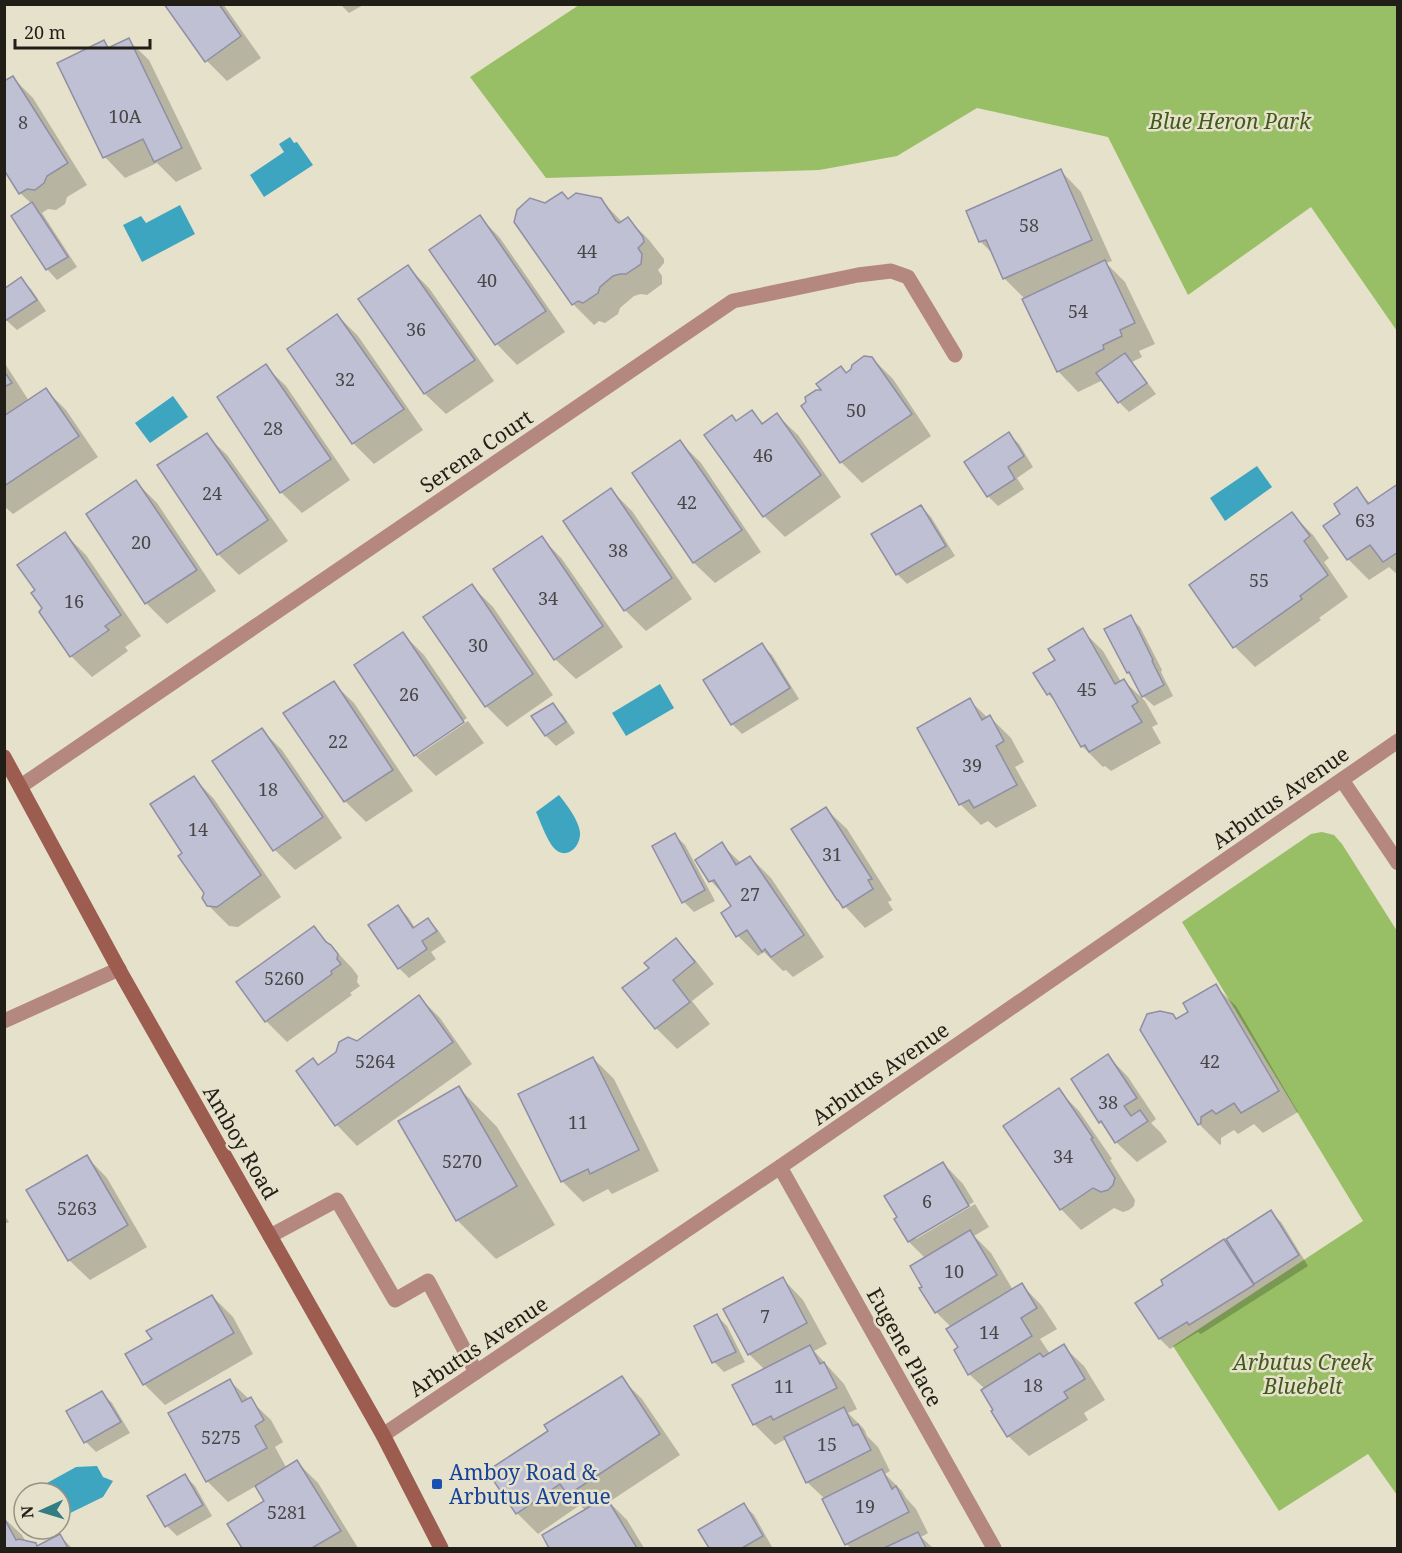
<svg xmlns="http://www.w3.org/2000/svg" width="1402" height="1553" viewBox="0 0 1402 1553" font-family="'Noto Serif',serif">
	<style>
		.green { fill: #98be66 }
		.water { fill: #3da5bf }
		.shadow { fill: #0003 }
		.building { fill: #c0c0d5; stroke: #8f8ea3; stroke-width: 1.5 }
		.lines { fill: none; stroke-linecap: round; stroke-linejoin: round }
		.lane { stroke: #b5887f; stroke-width: 15 }
		.street { stroke: #b5887f; stroke-width: 15 }
		.secondary { stroke: #9c5d50; stroke-width: 15 }
		.transit-dot { fill: #1a4fb4; stroke: #e6e1cb; stroke-width: 2 }
		.labels { text-anchor: middle; dominant-baseline: central; stroke-width: 5; stroke-linejoin: round; paint-order: stroke }
		.number-label { font-size: 18px; fill: #484646 }
		.park-label { font-size: 21px; font-style: italic; fill: #425b1c; stroke: #e6e1cb }
		.street-label { font-size: 21px; fill: #201e16; stroke: #e6e1cb }
		.transit-label { font-size: 21px; fill: #164399; stroke: #e6e1cb; text-anchor: start }
	</style>
	<rect width="100%" height="100%" fill="#e6e1cb"/>
	<g class="green">
		<path d="M 579,5 L 1397,5 L 1397,331 L 1311,207 L 1188,295 L 1108,137 L 977,108 L 897,156 L 819,170 L 546,178 L 470,77 Z"/>
		<path d="M 1322,832 L 1334,835 L 1342,844 L 1397,931 L 1397,1495 L 1368,1454 L 1279,1511 L 1173,1346 L 1363,1221 L 1182,922 L 1311,834 Z"/>
	</g>
	<g class="water">
		<path d="M 290,137 L 294,143 L 297,142 L 313,165 L 264,197 L 250,175 L 284,152 L 279,144 Z"/>
		<path d="M 180,205 L 195,234 L 142,262 L 123,225 L 141,216 L 146,223 Z"/>
		<path d="M 173,396 L 188,417 L 150,443 L 135,423 Z"/>
		<path d="M 1257,466 L 1272,487 L 1225,521 L 1210,498 Z"/>
		<path d="M 660,684 L 674,708 L 626,736 L 612,713 Z"/>
		<path d="M 559,795 C 567,805 578,819 580,832 C 581,849 564,861 553,847 C 547,840 540,821 536,812 Z"/>
		<path d="M 97,1466 L 103,1477 L 113,1481 L 103,1497 L 60,1518 L 60,1493 L 29,1493 L 76,1467 Z"/>
	</g>
	<g class="shadow">
		<path d="M 167,4 L 223,4 L 261,58 L 227,81 L 207,61 Z"/>
		<path d="M 340,4 L 365,4 L 349,13 Z"/>
		<path d="M 128,40 L 149,60 L 202,169 L 176,182 L 157,163 L 125,178 L 105,157 L 104,42 L 110,48 Z"/>
		<path d="M 13,78 L 33,98 L 87,185 L 67,197 L 65,204 L 56,210 L 48,209 L 42,213 L 77,267 L 57,280 L 47,269 L 13,216 L 32,204 L 20,193 Z"/>
		<path d="M 1061,171 L 1081,192 L 1112,261 L 1106,263 L 1125,282 L 1155,344 L 1139,351 L 1142,357 L 1132,362 L 1156,394 L 1129,412 L 1119,402 L 1103,380 L 1078,392 L 1058,371 L 1025,299 L 1004,278 L 994,255 L 980,241 Z"/>
		<path d="M 600,199 L 623,223 L 628,219 L 649,240 L 664,259 L 664,263 L 658,270 L 662,276 L 662,284 L 647,295 L 641,294 L 634,296 L 620,308 L 618,314 L 605,323 L 599,321 L 594,325 L 573,304 L 515,221 L 545,204 L 568,201 Z"/>
		<path d="M 480,217 L 500,238 L 565,332 L 517,365 L 497,344 Z"/>
		<path d="M 408,267 L 429,288 L 494,381 L 446,414 L 425,394 L 360,299 Z"/>
		<path d="M 21,279 L 31,289 L 46,311 L 17,330 L 4,318 L 4,290 Z"/>
		<path d="M 337,315 L 358,336 L 423,430 L 374,464 L 353,443 L 289,349 Z"/>
		<path d="M 872,358 L 893,379 L 931,436 L 862,483 L 841,462 L 803,406 L 847,374 Z"/>
		<path d="M 4,362 L 29,401 L 46,390 L 66,410 L 98,457 L 13,514 L 4,506 L 4,417 L 8,415 L 4,412 Z"/>
		<path d="M 265,366 L 286,386 L 350,480 L 302,513 L 281,492 L 219,397 Z"/>
		<path d="M 752,412 L 764,424 L 777,415 L 798,435 L 841,497 L 785,537 L 764,516 L 707,435 L 737,422 Z"/>
		<path d="M 1009,434 L 1019,444 L 1033,467 L 1017,478 L 1024,489 L 998,506 L 988,496 L 966,462 Z"/>
		<path d="M 206,435 L 227,455 L 288,541 L 239,575 L 218,554 Z"/>
		<path d="M 680,442 L 701,463 L 761,552 L 715,583 L 694,563 L 634,474 Z"/>
		<path d="M 136,482 L 157,503 L 216,591 L 167,624 L 146,603 Z"/>
		<path d="M 1398,485 L 1398,575 L 1389,567 L 1369,580 L 1348,559 L 1325,526 L 1342,514 L 1356,489 L 1371,504 Z"/>
		<path d="M 611,490 L 632,511 L 692,599 L 646,631 L 625,610 Z"/>
		<path d="M 921,506 L 931,517 L 955,556 L 907,584 L 897,574 Z"/>
		<path d="M 1292,514 L 1313,535 L 1329,558 L 1324,562 L 1348,597 L 1319,618 L 1321,620 L 1255,667 L 1235,647 Z"/>
		<path d="M 65,534 L 86,555 L 141,636 L 125,647 L 128,651 L 92,677 L 71,656 L 44,609 L 37,590 Z"/>
		<path d="M 542,538 L 562,559 L 623,647 L 576,679 L 555,659 Z"/>
		<path d="M 472,586 L 493,607 L 553,695 L 507,727 L 486,706 L 425,618 Z"/>
		<path d="M 1130,617 L 1140,627 L 1162,670 L 1161,672 L 1173,696 L 1154,706 L 1143,696 L 1134,679 L 1128,673 L 1106,629 Z"/>
		<path d="M 1082,630 L 1103,651 L 1121,682 L 1124,681 L 1145,701 L 1158,724 L 1152,727 L 1161,743 L 1111,771 L 1105,766 L 1103,767 L 1082,746 L 1059,705 L 1048,694 L 1057,661 Z"/>
		<path d="M 403,634 L 424,655 L 467,718 L 418,752 L 418,755 L 468,721 L 484,743 L 436,776 L 415,755 Z"/>
		<path d="M 762,645 L 772,655 L 799,699 L 742,734 L 732,724 Z"/>
		<path d="M 333,683 L 354,703 L 413,791 L 366,822 L 345,801 L 285,713 Z"/>
		<path d="M 969,700 L 988,718 L 990,717 L 1011,738 L 1024,762 L 1015,767 L 1037,806 L 996,828 L 988,821 L 981,825 L 960,804 Z"/>
		<path d="M 553,705 L 563,715 L 575,733 L 556,746 L 546,736 L 533,717 Z"/>
		<path d="M 262,730 L 282,750 L 342,838 L 295,870 L 275,850 Z"/>
		<path d="M 194,778 L 214,799 L 281,897 L 238,927 L 229,926 L 208,905 L 205,892 Z"/>
		<path d="M 826,809 L 847,829 L 892,900 L 888,902 L 893,910 L 865,928 L 843,904 Z"/>
		<path d="M 675,835 L 685,845 L 715,901 L 694,912 L 684,902 Z"/>
		<path d="M 721,844 L 741,863 L 750,857 L 771,878 L 824,957 L 793,977 L 786,970 L 783,971 L 764,952 L 758,956 L 738,936 L 733,906 L 728,899 L 711,881 L 697,860 Z"/>
		<path d="M 398,907 L 408,917 L 415,928 L 428,920 L 438,930 L 446,942 L 431,952 L 436,959 L 409,978 L 399,968 Z"/>
		<path d="M 314,928 L 352,968 L 358,976 L 357,982 L 360,986 L 350,993 L 352,995 L 287,1042 L 266,1021 L 238,982 Z"/>
		<path d="M 676,940 L 696,961 L 714,984 L 692,1001 L 710,1024 L 677,1049 L 656,1028 L 624,988 L 651,968 Z"/>
		<path d="M 1215,986 L 1236,1006 L 1298,1112 L 1263,1133 L 1254,1124 L 1238,1134 L 1234,1130 L 1221,1138 L 1221,1144 L 1220,1145 L 1199,1124 L 1142,1030 L 1177,1020 L 1190,1012 Z"/>
		<path d="M 419,997 L 440,1018 L 472,1064 L 357,1146 L 337,1125 L 298,1071 L 313,1060 L 319,1066 L 357,1042 Z"/>
		<path d="M 1108,1056 L 1128,1077 L 1156,1119 L 1151,1123 L 1161,1133 L 1167,1142 L 1137,1162 L 1116,1142 L 1107,1128 L 1100,1122 L 1073,1080 Z"/>
		<path d="M 593,1058 L 614,1079 L 659,1171 L 612,1194 L 608,1189 L 583,1202 L 562,1181 Z"/>
		<path d="M 459,1088 L 497,1127 L 555,1225 L 496,1259 L 457,1220 L 400,1122 Z"/>
		<path d="M 1058,1090 L 1079,1111 L 1112,1159 L 1110,1160 L 1135,1200 L 1134,1206 L 1129,1210 L 1123,1212 L 1114,1208 L 1081,1230 L 1061,1209 Z"/>
		<path d="M 87,1157 L 107,1178 L 147,1247 L 90,1280 L 69,1260 Z"/>
		<path d="M 943,1163 L 963,1184 L 974,1202 L 916,1236 L 916,1239 L 975,1204 L 989,1227 L 974,1236 L 991,1253 L 1013,1290 L 1022,1285 L 1042,1306 L 1057,1329 L 1040,1339 L 1050,1354 L 1063,1346 L 1084,1366 L 1105,1400 L 1084,1413 L 1088,1420 L 1029,1456 L 1008,1436 L 985,1389 L 969,1374 L 951,1327 L 936,1312 L 924,1287 L 926,1259 L 909,1242 L 896,1219 Z"/>
		<path d="M 1271,1212 L 1281,1222 L 1308,1266 L 1201,1334 L 1198,1332 L 1170,1349 L 1160,1339 L 1137,1303 L 1165,1285 L 1224,1241 L 1233,1250 Z"/>
		<path d="M 4,1215 L 9,1222 L 4,1224 Z"/>
		<path d="M 783,1279 L 803,1300 L 827,1344 L 814,1351 L 844,1384 L 857,1409 L 848,1413 L 864,1429 L 867,1436 L 878,1447 L 890,1471 L 885,1474 L 902,1491 L 906,1498 L 916,1509 L 928,1533 L 921,1537 L 933,1548 L 851,1548 L 846,1544 L 825,1499 L 807,1482 L 786,1439 L 775,1445 L 754,1424 L 765,1370 L 749,1354 Z"/>
		<path d="M 212,1296 L 233,1317 L 253,1354 L 165,1405 L 144,1384 L 154,1340 Z"/>
		<path d="M 717,1316 L 727,1326 L 745,1362 L 724,1372 L 714,1362 L 696,1326 Z"/>
		<path d="M 621,1378 L 642,1399 L 680,1455 L 609,1502 L 627,1520 L 644,1548 L 551,1548 L 544,1536 L 586,1511 L 580,1505 L 538,1534 L 517,1513 L 550,1431 Z"/>
		<path d="M 230,1381 L 271,1420 L 283,1442 L 275,1447 L 287,1469 L 297,1462 L 318,1483 L 358,1548 L 243,1548 L 229,1524 L 266,1501 L 256,1486 L 228,1502 L 207,1481 Z"/>
		<path d="M 102,1393 L 112,1403 L 130,1433 L 96,1452 L 86,1442 L 69,1412 Z"/>
		<path d="M 185,1476 L 195,1486 L 212,1516 L 177,1536 L 167,1526 Z"/>
		<path d="M 744,1505 L 754,1515 L 772,1547 L 769,1548 L 710,1548 L 700,1531 Z"/>
		<path d="M 4,1518 L 22,1535 L 26,1542 L 38,1547 L 60,1536 L 72,1548 L 4,1548 Z"/>
	</g>
	<g class="building">
		<path d="M 164,4 L 219,4 L 241,36 L 205,62 Z"/>
		<path d="M 129,38 L 182,148 L 154,162 L 143,139 L 103,158 L 57,63 L 104,40 L 108,48 Z"/>
		<path d="M 13,76 L 68,163 L 47,176 L 44,183 L 35,190 L 27,189 L 19,194 L 4,170 L 4,81 Z"/>
		<path d="M 1061,169 L 1092,240 L 1003,279 L 986,240 L 979,242 L 966,211 Z"/>
		<path d="M 562,192 L 568,199 L 576,193 L 601,198 L 616,221 L 619,223 L 628,217 L 643,237 L 644,242 L 638,248 L 642,254 L 641,264 L 626,274 L 620,274 L 613,276 L 600,287 L 598,293 L 583,303 L 578,301 L 572,305 L 514,222 L 517,210 L 530,198 L 545,203 Z"/>
		<path d="M 32,202 L 68,257 L 46,270 L 11,216 Z"/>
		<path d="M 480,215 L 546,311 L 495,345 L 429,250 Z"/>
		<path d="M 1105,260 L 1135,323 L 1120,330 L 1122,336 L 1103,345 L 1104,349 L 1057,372 L 1022,299 Z"/>
		<path d="M 408,265 L 475,360 L 424,394 L 358,299 Z"/>
		<path d="M 21,277 L 37,300 L 5,321 L 4,289 Z"/>
		<path d="M 337,314 L 404,409 L 352,444 L 287,349 Z"/>
		<path d="M 1125,353 L 1147,383 L 1118,403 L 1096,373 Z"/>
		<path d="M 864,356 L 872,357 L 912,414 L 840,463 L 801,406 L 806,402 L 805,397 L 816,390 L 821,390 L 816,384 L 841,366 L 846,373 L 851,369 L 852,365 Z"/>
		<path d="M 266,364 L 331,459 L 280,493 L 217,397 Z"/>
		<path d="M 4,371 L 12,383 L 4,387 Z"/>
		<path d="M 46,388 L 79,436 L 4,486 L 4,416 Z"/>
		<path d="M 752,410 L 762,424 L 777,413 L 821,475 L 763,517 L 704,435 L 732,415 L 736,421 Z"/>
		<path d="M 1009,432 L 1024,456 L 1008,467 L 1015,479 L 987,497 L 964,462 Z"/>
		<path d="M 207,433 L 268,520 L 217,555 L 157,465 Z"/>
		<path d="M 680,440 L 742,530 L 693,563 L 632,473 Z"/>
		<path d="M 136,480 L 197,570 L 145,604 L 86,514 Z"/>
		<path d="M 1398,484 L 1398,552 L 1383,562 L 1370,545 L 1347,560 L 1323,526 L 1340,514 L 1334,504 L 1357,487 L 1368,504 Z"/>
		<path d="M 611,488 L 672,578 L 624,611 L 563,521 Z"/>
		<path d="M 921,505 L 946,546 L 896,575 L 871,534 Z"/>
		<path d="M 1292,512 L 1310,536 L 1304,541 L 1328,575 L 1300,596 L 1302,599 L 1233,648 L 1189,585 Z"/>
		<path d="M 65,532 L 121,615 L 105,626 L 109,630 L 70,657 L 39,612 L 42,608 L 31,593 L 35,590 L 17,565 Z"/>
		<path d="M 542,536 L 603,626 L 554,660 L 493,569 Z"/>
		<path d="M 472,584 L 533,674 L 485,707 L 423,617 Z"/>
		<path d="M 1131,615 L 1153,660 L 1152,661 L 1164,685 L 1142,697 L 1129,672 L 1127,673 L 1104,629 Z"/>
		<path d="M 1083,628 L 1115,684 L 1124,679 L 1138,702 L 1132,706 L 1142,722 L 1089,752 L 1085,745 L 1081,747 L 1050,693 L 1047,695 L 1033,673 L 1055,660 L 1048,649 Z"/>
		<path d="M 403,632 L 464,722 L 414,756 L 354,665 Z"/>
		<path d="M 762,643 L 790,688 L 731,725 L 703,680 Z"/>
		<path d="M 334,681 L 393,770 L 344,802 L 283,713 Z"/>
		<path d="M 970,698 L 982,720 L 990,715 L 1004,741 L 996,746 L 1017,785 L 974,808 L 969,800 L 959,805 L 917,728 Z"/>
		<path d="M 553,703 L 566,722 L 545,736 L 531,716 Z"/>
		<path d="M 262,728 L 323,817 L 273,851 L 212,761 Z"/>
		<path d="M 194,776 L 261,875 L 217,907 L 207,906 L 202,898 L 204,893 L 178,856 L 182,853 L 150,804 Z"/>
		<path d="M 826,807 L 872,879 L 868,880 L 873,889 L 843,908 L 838,900 L 837,900 L 791,829 Z"/>
		<path d="M 675,833 L 705,890 L 682,903 L 652,846 Z"/>
		<path d="M 722,842 L 736,865 L 750,856 L 804,935 L 771,957 L 765,949 L 762,952 L 747,930 L 736,937 L 721,913 L 731,906 L 714,880 L 709,882 L 695,860 Z"/>
		<path d="M 398,905 L 413,928 L 428,918 L 437,931 L 422,941 L 427,949 L 398,969 L 368,925 Z"/>
		<path d="M 314,926 L 326,942 L 331,945 L 338,954 L 337,959 L 341,964 L 331,971 L 332,974 L 265,1022 L 236,982 Z"/>
		<path d="M 676,938 L 695,962 L 673,980 L 690,1002 L 655,1029 L 622,988 L 649,968 L 644,963 Z"/>
		<path d="M 1216,984 L 1279,1091 L 1241,1113 L 1234,1103 L 1216,1114 L 1212,1110 L 1201,1117 L 1201,1123 L 1198,1125 L 1140,1030 L 1147,1014 L 1160,1011 L 1173,1014 L 1176,1019 L 1188,1012 L 1183,1003 Z"/>
		<path d="M 419,995 L 453,1042 L 335,1126 L 296,1071 L 313,1058 L 318,1065 L 336,1052 L 339,1042 L 348,1037 L 357,1041 Z"/>
		<path d="M 1108,1054 L 1137,1098 L 1124,1106 L 1131,1116 L 1140,1110 L 1148,1121 L 1115,1143 L 1101,1121 L 1099,1123 L 1071,1079 Z"/>
		<path d="M 593,1057 L 639,1150 L 590,1174 L 588,1169 L 561,1182 L 518,1094 Z"/>
		<path d="M 459,1086 L 517,1186 L 456,1221 L 398,1121 Z"/>
		<path d="M 1059,1088 L 1093,1138 L 1091,1139 L 1115,1178 L 1113,1185 L 1108,1190 L 1101,1192 L 1093,1188 L 1060,1210 L 1003,1126 Z"/>
		<path d="M 87,1155 L 128,1225 L 68,1261 L 26,1190 Z"/>
		<path d="M 943,1162 L 969,1206 L 908,1242 L 894,1219 L 897,1217 L 884,1196 Z"/>
		<path d="M 1271,1210 L 1299,1255 L 1254,1284 L 1226,1239 Z"/>
		<path d="M 970,1230 L 997,1275 L 935,1313 L 919,1288 L 922,1287 L 910,1266 Z"/>
		<path d="M 1224,1239 L 1254,1285 L 1189,1325 L 1187,1322 L 1159,1339 L 1135,1303 L 1163,1285 L 1161,1280 Z"/>
		<path d="M 783,1277 L 807,1323 L 748,1355 L 723,1309 Z"/>
		<path d="M 1022,1283 L 1037,1308 L 1021,1318 L 1032,1336 L 968,1375 L 954,1350 L 958,1347 L 946,1329 Z"/>
		<path d="M 212,1295 L 234,1333 L 143,1385 L 125,1354 L 152,1339 L 146,1331 Z"/>
		<path d="M 717,1314 L 736,1352 L 712,1363 L 694,1326 Z"/>
		<path d="M 1064,1344 L 1085,1379 L 1064,1392 L 1068,1398 L 1007,1437 L 991,1411 L 993,1410 L 981,1390 L 1040,1353 L 1043,1357 Z"/>
		<path d="M 810,1345 L 820,1364 L 824,1362 L 837,1388 L 773,1420 L 771,1416 L 753,1425 L 732,1385 Z"/>
		<path d="M 622,1376 L 660,1434 L 568,1495 L 560,1484 L 516,1514 L 487,1471 L 548,1431 L 544,1425 Z"/>
		<path d="M 230,1379 L 242,1402 L 251,1397 L 264,1420 L 255,1426 L 267,1448 L 206,1482 L 168,1413 Z"/>
		<path d="M 102,1391 L 121,1422 L 84,1443 L 66,1411 Z"/>
		<path d="M 844,1407 L 853,1426 L 858,1424 L 871,1450 L 806,1483 L 784,1437 Z"/>
		<path d="M 297,1460 L 341,1531 L 312,1548 L 242,1548 L 227,1524 L 264,1501 L 255,1486 Z"/>
		<path d="M 882,1469 L 892,1489 L 896,1486 L 909,1512 L 845,1545 L 822,1499 Z"/>
		<path d="M 185,1474 L 203,1505 L 165,1527 L 147,1496 Z"/>
		<path d="M 606,1497 L 637,1548 L 549,1548 L 542,1535 Z"/>
		<path d="M 744,1503 L 763,1536 L 742,1548 L 709,1548 L 698,1530 Z"/>
		<path d="M 4,1518 L 16,1540 L 19,1539 L 36,1543 L 37,1546 L 60,1534 L 68,1548 L 4,1548 Z"/>
		<path d="M 918,1532 L 926,1548 L 884,1548 Z"/>
	</g>
	<g class="lines">
		<path class="lane" d="M 270,1236 L 337,1200 L 395,1300 L 428,1281 L 476,1372"/>
		<g class="street">
			<path d="M 1342,780 L 1398,863"/>
			<path d="M 21,786 L 733,301 L 858,275 L 891,271 L 908,277 L 955,355"/>
			<path d="M 4,1021 L 119,969"/>
			<path d="M 780,1167 L 994,1548"/>
			<path d="M 383,1435 L 780,1167 L 1398,741"/>
		</g>
		<path class="secondary" d="M 4,757 L 122,975 L 383,1435 L 441,1548"/>
	</g>
	<rect class="transit-dot" x="431" y="1478" width="12" height="12" rx="3"/>
	<g class="labels">
		<g class="number-label">
			<text x="125" y="116">10A</text>
			<text x="23" y="122">8</text>
			<text x="1029" y="225">58</text>
			<text x="587" y="251">44</text>
			<text x="487" y="280">40</text>
			<text x="1078" y="311">54</text>
			<text x="416" y="329">36</text>
			<text x="345" y="379">32</text>
			<text x="856" y="410">50</text>
			<text x="273" y="428">28</text>
			<text x="763" y="455">46</text>
			<text x="212" y="493">24</text>
			<text x="687" y="502">42</text>
			<text x="1365" y="520">63</text>
			<text x="141" y="542">20</text>
			<text x="618" y="550">38</text>
			<text x="1259" y="580">55</text>
			<text x="548" y="598">34</text>
			<text x="74" y="601">16</text>
			<text x="478" y="645">30</text>
			<text x="1087" y="689">45</text>
			<text x="409" y="694">26</text>
			<text x="338" y="741">22</text>
			<text x="972" y="765">39</text>
			<text x="268" y="789">18</text>
			<text x="198" y="829">14</text>
			<text x="832" y="854">31</text>
			<text x="750" y="894">27</text>
			<text x="284" y="978">5260</text>
			<text x="375" y="1061">5264</text>
			<text x="1210" y="1061">42</text>
			<text x="1108" y="1102">38</text>
			<text x="578" y="1122">11</text>
			<text x="1063" y="1156">34</text>
			<text x="462" y="1161">5270</text>
			<text x="927" y="1201">6</text>
			<text x="77" y="1208">5263</text>
			<text x="954" y="1271">10</text>
			<text x="765" y="1316">7</text>
			<text x="989" y="1332">14</text>
			<text x="1033" y="1385">18</text>
			<text x="784" y="1386">11</text>
			<text x="221" y="1437">5275</text>
			<text x="827" y="1444">15</text>
			<text x="865" y="1506">19</text>
			<text x="287" y="1512">5281</text>
		</g>
		<g class="park-label">
			<text x="1230" y="121">Blue Heron Park</text>
			<text x="1303" y="1362">Arbutus Creek<tspan x="1303" dy="24">Bluebelt</tspan></text>
		</g>
		<g class="street-label">
			<text transform="translate(476 451) rotate(-34)">Serena Court</text>
			<text transform="translate(1280 797) rotate(-35)">Arbutus Avenue</text>
			<text transform="translate(880 1073) rotate(-35)">Arbutus Avenue</text>
			<text transform="translate(241 1142) rotate(60)">Amboy Road</text>
			<text transform="translate(478 1346) rotate(-34)">Arbutus Avenue</text>
			<text transform="translate(905 1347) rotate(61)">Eugene Place</text>
		</g>
		<g class="transit-label">
			<text x="449" y="1472">Amboy Road &amp;<tspan x="449" dy="24">Arbutus Avenue</tspan></text>
		</g>
	</g>
	<rect width="1402" height="1553" fill="none" stroke="#201e16" stroke-width="12"/>
	<g transform="translate(42 1511) rotate(266)"><circle r="28" fill="#e6e1cb" stroke="#979383" stroke-width="1.5"/>
	<path d="M0-4.5L10 22L0 15L-10 22Z" fill="#337c81"/>
	<text y="-9" font-size="16" font-weight="bold" text-anchor="middle" fill="#201e16">N</text>
	</g>
	<path d="M15 39v9h135v-9" fill="none" stroke="#201e16" stroke-width="3"/>
	<text x="24" y="39" font-size="18" fill="#201e16" stroke="#e6e1cb" stroke-width="4.5" paint-order="stroke">20 m</text>
</svg>
